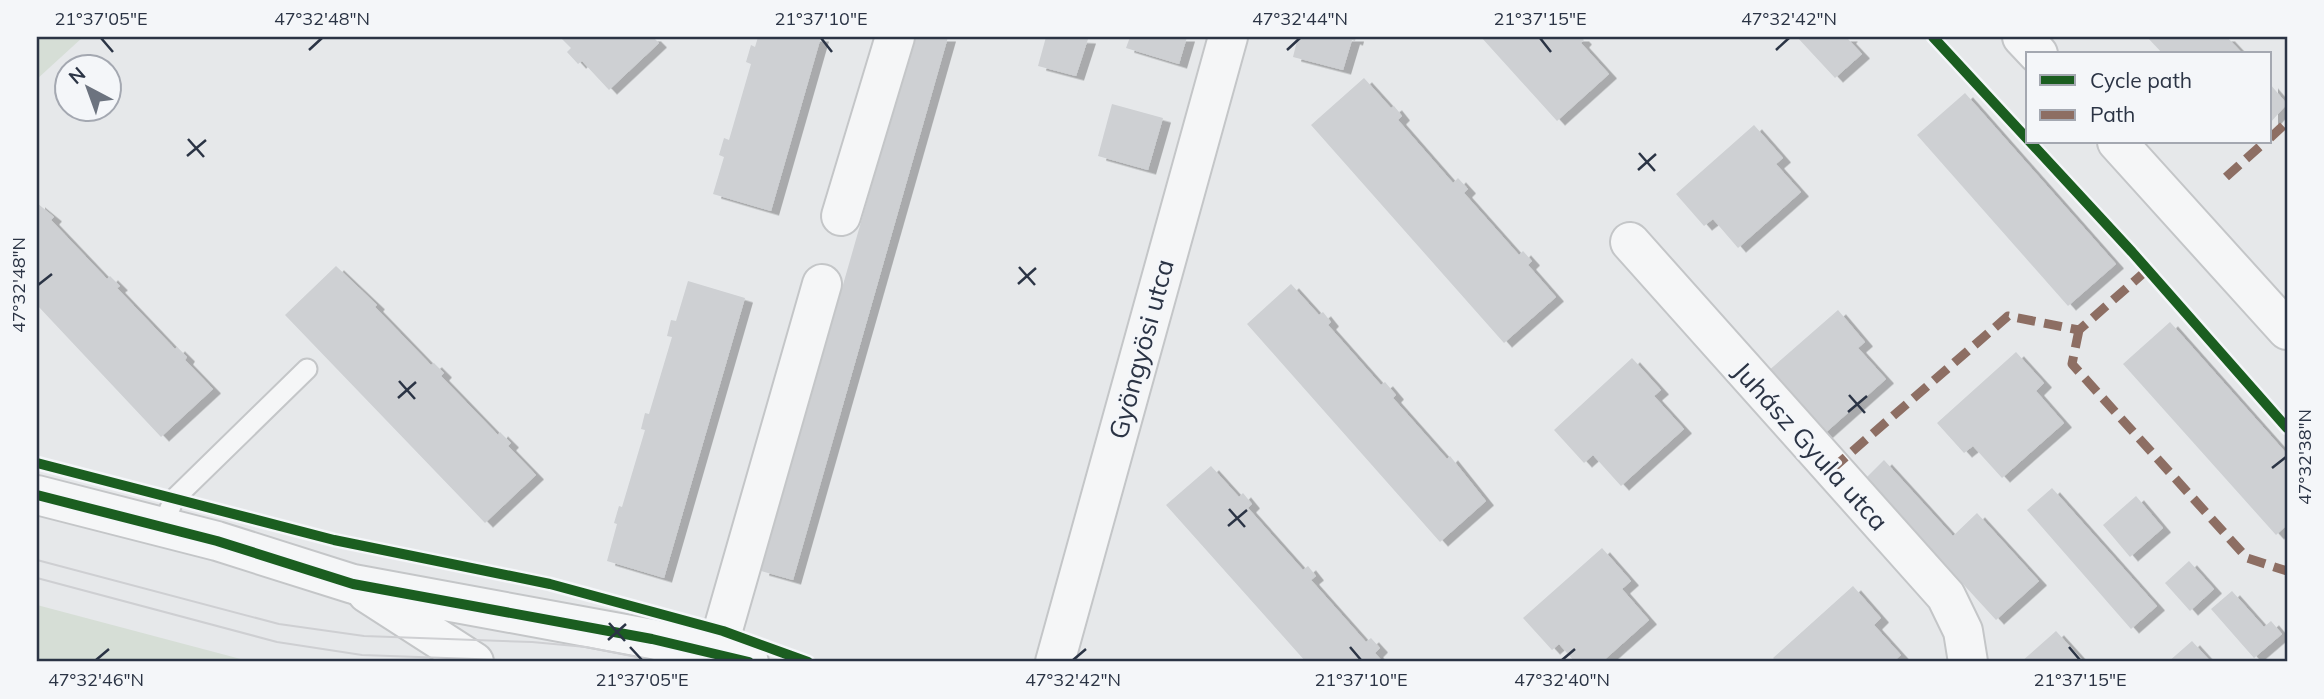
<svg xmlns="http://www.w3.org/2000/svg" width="2324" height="699" viewBox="0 0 2324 699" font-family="Mulish,sans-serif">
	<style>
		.green { fill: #d6ded6 }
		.building { fill: #ced0d3; filter: url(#shadow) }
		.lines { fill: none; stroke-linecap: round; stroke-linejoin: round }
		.service-casing { stroke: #c4c6c8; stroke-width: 23 }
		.minor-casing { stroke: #c4c6c8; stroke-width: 42 }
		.tertiary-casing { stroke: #c4c6c8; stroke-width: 42 }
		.service { stroke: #f5f6f7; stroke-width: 19 }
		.minor { stroke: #f5f6f7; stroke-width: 38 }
		.tertiary { stroke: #f5f6f7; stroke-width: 38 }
		.tram { stroke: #cecfd2; stroke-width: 2 }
		.quiet { stroke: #8d6e63; stroke-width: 9; stroke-dasharray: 18 9; stroke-linecap: butt }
		.cycleway-casing { stroke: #f4f6f9; stroke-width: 15 }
		.cycleway { stroke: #1b5e20; stroke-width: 10 }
		.ticks { fill: none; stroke: #2b3445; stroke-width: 2.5 }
		.labels { text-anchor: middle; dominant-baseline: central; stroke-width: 6; stroke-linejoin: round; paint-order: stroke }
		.street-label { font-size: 26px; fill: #2b3445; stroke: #f4f6f9 }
		.neatline { fill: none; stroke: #2b3445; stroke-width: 2.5 }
		.ticks-label { font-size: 18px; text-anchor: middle; fill: #2b3445 }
	</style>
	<defs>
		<filter id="shadow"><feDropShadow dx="8" dy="4.5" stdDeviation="0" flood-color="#0004"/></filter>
	</defs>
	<rect width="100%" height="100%" fill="#e6e8ea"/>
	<g class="green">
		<path d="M 37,37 L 83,37 L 37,79 Z"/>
		<path d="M 37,605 L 252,662 L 37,662 Z"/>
	</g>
	<g class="building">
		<path d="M 560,37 L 653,37 L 659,43 L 609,90 L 582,61 L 578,64 L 567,52 L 571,48 Z"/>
		<path d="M 758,37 L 821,37 L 771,211 L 713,194 L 724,157 L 719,155 L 724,138 L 729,140 L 751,64 L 746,62 L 751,45 L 755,47 Z"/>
		<path d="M 914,37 L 948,37 L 793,580 L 761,571 Z"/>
		<path d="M 1046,37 L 1088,39 L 1076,76 L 1038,66 Z"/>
		<path d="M 1130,37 L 1187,37 L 1179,64 L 1126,48 Z"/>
		<path d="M 1298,37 L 1356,37 L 1355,41 L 1352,40 L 1343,70 L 1293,57 Z"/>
		<path d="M 1481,37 L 1581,37 L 1584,40 L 1581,43 L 1609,74 L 1557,121 Z"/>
		<path d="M 1797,37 L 1850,37 L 1848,39 L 1862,54 L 1835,78 Z"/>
		<path d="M 2147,37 L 2227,37 L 2243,54 L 2163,54 Z"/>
		<path d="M 1364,78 L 1391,108 L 1394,106 L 1402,116 L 1398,120 L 1453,183 L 1458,178 L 1468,189 L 1464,193 L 1519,255 L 1523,251 L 1532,261 L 1528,265 L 1556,297 L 1504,343 L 1311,125 Z"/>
		<path d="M 2270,84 L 2287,104 L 2270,123 Z"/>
		<path d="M 1965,93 L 2116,264 L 2068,306 L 1917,135 Z"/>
		<path d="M 1112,104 L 1163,118 L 1148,170 L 1098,156 Z"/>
		<path d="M 1754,125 L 1783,158 L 1776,164 L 1801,192 L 1738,248 L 1713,219 L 1704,226 L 1676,194 Z"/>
		<path d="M 37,203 L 54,217 L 51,220 L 107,279 L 110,276 L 120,286 L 117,288 L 175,349 L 177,347 L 187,357 L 185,360 L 213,389 L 161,437 L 37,305 Z"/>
		<path d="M 336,266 L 377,305 L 375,307 L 431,365 L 434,363 L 444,373 L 441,376 L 498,435 L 500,432 L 511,443 L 508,446 L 536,475 L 485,523 L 285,315 Z"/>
		<path d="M 688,281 L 745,298 L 664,578 L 607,561 L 617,524 L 614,523 L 619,506 L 622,507 L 645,430 L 641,429 L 645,413 L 649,414 L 672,337 L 667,336 L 671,320 L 676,321 Z"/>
		<path d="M 1291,284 L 1319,315 L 1323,312 L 1331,322 L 1328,325 L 1381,385 L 1385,382 L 1396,395 L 1393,398 L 1447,459 L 1450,456 L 1486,501 L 1440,542 L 1247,324 Z"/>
		<path d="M 1838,310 L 1865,342 L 1858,348 L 1886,379 L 1823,435 L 1759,379 Z"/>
		<path d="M 2170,322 L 2287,454 L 2287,525 L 2276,535 L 2123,364 Z"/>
		<path d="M 2016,352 L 2044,383 L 2036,391 L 2064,423 L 2002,478 L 1973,446 L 1964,453 L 1937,423 Z"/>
		<path d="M 1632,358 L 1661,390 L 1654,396 L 1684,429 L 1621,486 L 1593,455 L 1584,463 L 1554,430 Z"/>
		<path d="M 1884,460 L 1953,536 L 1977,513 L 2039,581 L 1996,620 L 1866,478 Z"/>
		<path d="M 1211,466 L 1239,497 L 1243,493 L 1252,504 L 1248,508 L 1303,570 L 1308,566 L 1316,576 L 1311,580 L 1366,642 L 1371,638 L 1380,648 L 1375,653 L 1383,662 L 1306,662 L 1166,505 Z"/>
		<path d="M 2052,488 L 2157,606 L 2131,629 L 2027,510 Z"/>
		<path d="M 2136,496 L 2163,528 L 2130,557 L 2103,525 Z"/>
		<path d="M 1602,548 L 1631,581 L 1622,589 L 1649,620 L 1602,662 L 1575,662 L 1559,644 L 1552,650 L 1523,618 Z"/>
		<path d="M 2189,561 L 2214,589 L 2190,611 L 2165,583 Z"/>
		<path d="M 1853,586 L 1881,618 L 1874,625 L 1901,655 L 1893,662 L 1777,662 L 1773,658 Z"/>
		<path d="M 2232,591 L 2264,627 L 2271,621 L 2282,634 L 2254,658 L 2211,609 Z"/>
		<path d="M 2056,631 L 2084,662 L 2021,662 Z"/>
		<path d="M 2192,641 L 2211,662 L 2168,662 Z"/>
	</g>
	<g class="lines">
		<g class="service-casing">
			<path id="service" d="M 162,527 L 174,499 L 307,369"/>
		</g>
		<g class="minor-casing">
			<g id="minor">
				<path d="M 841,216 L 895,37"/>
				<path d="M 1630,242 L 1946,596 L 1963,631 L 1968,662"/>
				<path d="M 716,654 L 822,284"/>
				<path d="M 1055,662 L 1228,37"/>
			</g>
		</g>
		<g class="tertiary-casing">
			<g id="tertiary">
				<path d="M 2022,37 L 2038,54"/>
				<path d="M 2117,142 L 2287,330"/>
				<path d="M 37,495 L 217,541 L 353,584 L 652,639 L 749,662"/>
				<path d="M 367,593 L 474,662"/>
			</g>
		</g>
		<use href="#service" class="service"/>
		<use href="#minor" class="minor"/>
		<use href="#tertiary" class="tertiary"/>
		<g class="tram">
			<path d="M 37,560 L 279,624 L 364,636 L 532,642 L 586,647 L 662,662"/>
			<path d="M 37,578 L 277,642 L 362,655 L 557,662"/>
		</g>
		<g class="quiet">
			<path d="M 2270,138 L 2287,122"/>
			<path d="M 2226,177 L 2265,142"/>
			<path d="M 2079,330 L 2072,364 L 2247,558 L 2287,571"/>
			<path d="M 1832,469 L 2008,316 L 2079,330 L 2147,270"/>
		</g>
		<g class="cycleway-casing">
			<g id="cycleway">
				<path d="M 1933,37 L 2132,252 L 2287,428"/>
				<path d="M 37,463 L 334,540 L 550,584 L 723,631 L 808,662"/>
				<path d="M 37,495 L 217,541 L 353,584 L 652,639 L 749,662"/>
			</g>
		</g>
		<use href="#cycleway" class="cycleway"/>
	</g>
	<path class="ticks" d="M 101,38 L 113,52M 821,38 L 832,52M 1540,38 L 1551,52M 309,50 L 322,38M 1287,50 L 1300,38M 1776,50 L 1789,38M 188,139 L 204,157M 1639,153 L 1655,171M 187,156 L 206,140M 1638,170 L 1656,154M 1019,267 L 1035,285M 1018,284 L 1036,268M 38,285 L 52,274M 399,381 L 415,399M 1849,395 L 1865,413M 398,398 L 416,382M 1848,412 L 1867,396M 2272,468 L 2286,457M 1229,509 L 1245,527M 1228,526 L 1247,510M 609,623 L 625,641M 608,640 L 626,624M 630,647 L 642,660M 1350,647 L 1361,660M 2069,647 L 2080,660M 96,660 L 109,649M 1073,660 L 1086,649M 1562,660 L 1575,649"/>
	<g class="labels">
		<g class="street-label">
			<text transform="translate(1141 349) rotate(-75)">Gyöngyösi utca</text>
			<text transform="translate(1811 446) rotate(48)">Juhász Gyula utca</text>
		</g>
	</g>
	<rect width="2324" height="699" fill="none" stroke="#f4f6f9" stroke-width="77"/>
	<rect x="2026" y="52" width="245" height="91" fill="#f4f6f9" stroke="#a4a8b1" stroke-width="2"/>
	<rect x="2040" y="75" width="35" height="10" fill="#1b5e20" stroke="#a4a8b1" stroke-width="2"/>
	<text x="2090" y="88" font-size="21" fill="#2b3445">Cycle path</text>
	<rect x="2040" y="110" width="35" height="10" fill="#8d6e63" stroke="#a4a8b1" stroke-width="2"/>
	<text x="2090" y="122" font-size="21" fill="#2b3445">Path</text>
	<g transform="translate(88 88) rotate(319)"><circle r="33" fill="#f4f6f9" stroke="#a4a8b1" stroke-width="2"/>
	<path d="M0-5L12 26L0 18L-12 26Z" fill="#6c737f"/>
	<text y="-10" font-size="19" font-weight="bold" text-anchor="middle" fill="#2b3445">N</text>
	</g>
	<rect x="38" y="38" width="2248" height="622" class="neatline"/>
	<g class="ticks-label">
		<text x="101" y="25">21°37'05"E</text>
		<text x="322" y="25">47°32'48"N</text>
		<text x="821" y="25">21°37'10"E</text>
		<text x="1300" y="25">47°32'44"N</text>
		<text x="1540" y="25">21°37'15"E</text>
		<text x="1789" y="25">47°32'42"N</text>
		<text transform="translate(19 285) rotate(-90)" y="6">47°32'48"N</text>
		<text transform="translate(2305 457) rotate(-90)" y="6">47°32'38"N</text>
		<text x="96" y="686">47°32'46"N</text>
		<text x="642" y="686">21°37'05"E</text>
		<text x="1073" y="686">47°32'42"N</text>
		<text x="1361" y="686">21°37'10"E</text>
		<text x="1562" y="686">47°32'40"N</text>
		<text x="2080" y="686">21°37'15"E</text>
	</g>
</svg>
